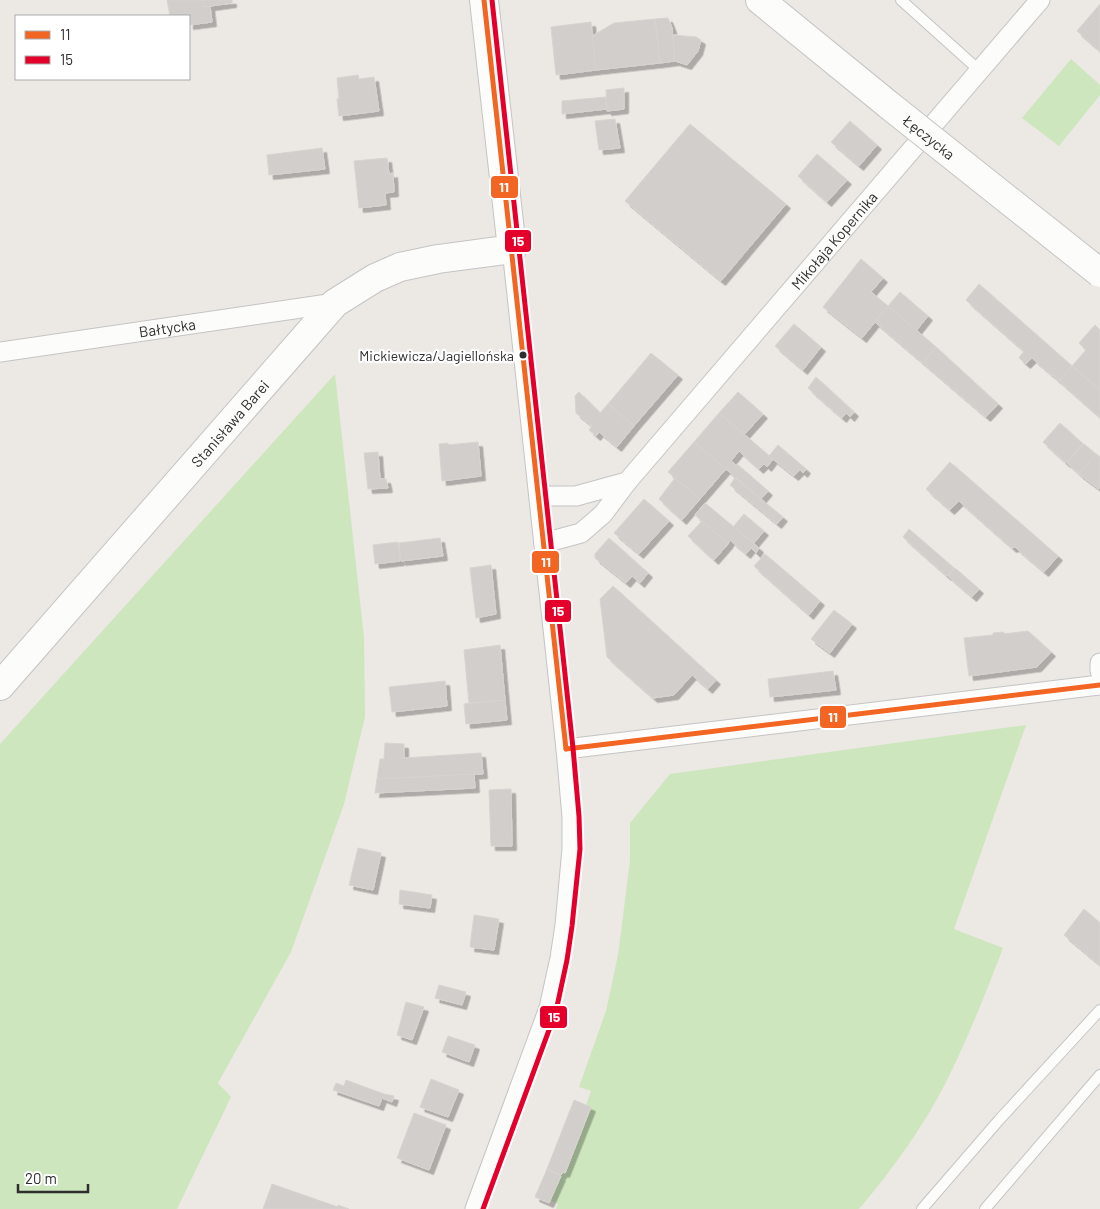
<svg xmlns="http://www.w3.org/2000/svg" width="1100" height="1209" viewBox="0 0 1100 1209" font-family="Barlow,sans-serif">
	<style>
		.green { fill: #cee6be }
		.building { fill: #d1cecb; stroke: #d7d4d0; filter: url(#shadow) }
		.lines { fill: none; stroke-linecap: round; stroke-linejoin: round }
		.lane-casing { stroke: #c5c4c5; stroke-width: 12 }
		.street-casing { stroke: #c5c4c5; stroke-width: 21 }
		.secondary-casing { stroke: #c5c4c5; stroke-width: 30 }
		.lane { stroke: #fcfcfb; stroke-width: 10 }
		.street { stroke: #fcfcfb; stroke-width: 19 }
		.secondary { stroke: #fcfcfb; stroke-width: 28 }
		.secondary-bridge-casing { stroke: #c5c4c5; stroke-width: 30; stroke-linecap: butt }
		.secondary-bridge { stroke: #fcfcfb; stroke-width: 28 }
		.bus-1-casing { stroke: #fff; stroke-width: 9 }
		.bus-2-casing { stroke: #fff; stroke-width: 9 }
		.bus-1 { stroke: #f26522; stroke-width: 5 }
		.bus-2 { stroke: #e4002b; stroke-width: 5 }
		.bus-dot { fill: #2e2e2e; stroke: #fff; stroke-width: 2 }
		.labels { text-anchor: middle; dominant-baseline: central; stroke-width: 4.5; stroke-linejoin: round; paint-order: stroke }
		.bus-label { font-size: 14px; fill: #2e2e2e; stroke: #fff; text-anchor: end }
		.street-label { font-size: 15px; fill: #2e2e2e; stroke: #fff }
		.line-badge { stroke: #fff; stroke-width: 2 }
		.badge-label { font-size: 14px; text-anchor: middle; font-weight: bold; fill: #fff }
	</style>
	<defs>
		<filter id="shadow"><feDropShadow dx="4.5" dy="4.5" stdDeviation="0" flood-color="#0004"/></filter>
	</defs>
	<rect width="100%" height="100%" fill="#ece8e4"/>
	<g class="green">
		<path d="M 1071,59 L 1100,85 L 1100,95 L 1059,146 L 1022,118 Z"/>
		<path d="M 335,374 L 364,637 L 365,717 L 344,804 L 291,952 L 218,1083 L 231,1097 L 177,1209 L 0,1209 L 0,744 Z"/>
		<path d="M 1026,725 L 954,929 L 1003,948 C 987,990 970,1033 950,1074 C 927,1122 893,1169 859,1209 L 556,1209 L 558,1204 L 550,1200 L 563,1172 L 566,1173 L 591,1107 L 586,1105 L 591,1091 L 579,1087 L 606,1011 L 618,955 L 630,861 L 630,823 L 670,774 Z"/>
	</g>
	<g class="building">
		<path d="M 167,0 L 203,0 L 204,7 L 210,6 L 212,22 L 189,25 L 189,16 L 170,16 Z"/>
		<path d="M 203,0 L 232,0 L 232,3 L 204,7 Z"/>
		<path d="M 1100,4 L 1100,51 L 1077,31 Z"/>
		<path d="M 668,18 L 672,28 L 675,61 L 660,63 L 655,19 Z"/>
		<path d="M 655,19 L 660,63 L 596,70 L 592,36 L 614,23 Z"/>
		<path d="M 591,22 L 596,70 L 556,75 L 551,27 Z"/>
		<path d="M 673,35 L 696,37 L 701,40 L 698,51 L 687,65 L 675,61 Z"/>
		<path d="M 358,75 L 359,79 L 374,77 L 379,111 L 339,116 L 337,99 L 339,98 L 337,78 Z"/>
		<path d="M 624,88 L 624,109 L 607,111 L 606,90 Z"/>
		<path d="M 606,97 L 607,109 L 562,114 L 562,101 Z"/>
		<path d="M 615,119 L 620,148 L 599,150 L 595,121 Z"/>
		<path d="M 850,121 L 877,145 L 859,166 L 831,142 Z"/>
		<path d="M 690,124 L 786,204 L 721,281 L 625,201 Z"/>
		<path d="M 322,148 L 325,169 L 269,175 L 267,155 Z"/>
		<path d="M 817,154 L 847,180 L 827,202 L 798,176 Z"/>
		<path d="M 387,158 L 389,174 L 393,173 L 394,192 L 385,193 L 386,205 L 359,208 L 354,161 Z"/>
		<path d="M 861,259 L 883,278 L 871,292 L 888,306 L 862,338 L 823,307 Z"/>
		<path d="M 979,284 L 1072,366 L 1059,381 L 1032,358 L 1026,364 L 1019,358 L 1024,351 L 966,300 Z"/>
		<path d="M 900,292 L 928,316 L 916,331 L 888,306 Z"/>
		<path d="M 888,306 L 936,347 L 923,363 L 875,322 Z"/>
		<path d="M 794,324 L 821,347 L 803,370 L 775,346 Z"/>
		<path d="M 1095,325 L 1100,330 L 1100,390 L 1072,366 L 1086,350 L 1079,343 Z"/>
		<path d="M 936,347 L 998,404 L 986,417 L 923,363 Z"/>
		<path d="M 651,353 L 678,375 L 634,426 L 608,404 Z"/>
		<path d="M 1072,366 L 1100,390 L 1100,417 L 1059,381 Z"/>
		<path d="M 816,377 L 854,412 L 850,417 L 846,413 L 842,418 L 808,388 Z"/>
		<path d="M 579,392 L 600,413 L 608,404 L 634,426 L 617,447 L 599,432 L 596,436 L 589,430 L 592,426 L 576,413 L 575,396 Z"/>
		<path d="M 738,392 L 763,414 L 744,435 L 719,413 Z"/>
		<path d="M 719,413 L 773,459 L 767,467 L 764,464 L 759,469 L 739,451 L 731,461 L 736,465 L 737,464 L 768,491 L 761,499 L 694,442 Z"/>
		<path d="M 1060,423 L 1083,444 L 1066,463 L 1043,442 Z"/>
		<path d="M 478,442 L 481,476 L 442,481 L 439,444 L 448,443 L 448,445 Z"/>
		<path d="M 694,442 L 726,469 L 700,499 L 668,472 Z"/>
		<path d="M 1084,444 L 1096,454 L 1079,474 L 1067,463 Z"/>
		<path d="M 778,445 L 806,469 L 803,473 L 800,470 L 794,476 L 769,456 Z"/>
		<path d="M 378,452 L 380,479 L 386,479 L 388,488 L 368,489 L 364,453 Z"/>
		<path d="M 1096,454 L 1100,457 L 1100,487 L 1099,489 L 1079,474 Z"/>
		<path d="M 950,462 L 1058,556 L 1044,572 L 1015,547 L 1012,548 L 959,501 L 950,510 L 926,489 Z"/>
		<path d="M 675,478 L 700,499 L 682,520 L 659,499 Z"/>
		<path d="M 735,478 L 783,517 L 777,524 L 730,485 Z"/>
		<path d="M 644,499 L 669,521 L 639,554 L 614,533 Z"/>
		<path d="M 705,503 L 759,548 L 756,553 L 751,548 L 746,554 L 730,540 L 728,544 L 695,515 Z"/>
		<path d="M 744,514 L 764,531 L 754,543 L 733,527 Z"/>
		<path d="M 702,521 L 728,544 L 714,560 L 688,536 Z"/>
		<path d="M 909,529 L 954,568 L 947,576 L 903,537 Z"/>
		<path d="M 440,538 L 443,556 L 401,561 L 399,543 Z"/>
		<path d="M 609,538 L 648,573 L 640,583 L 632,576 L 626,583 L 595,558 L 595,554 Z"/>
		<path d="M 398,542 L 400,561 L 375,564 L 373,545 Z"/>
		<path d="M 765,554 L 820,601 L 809,615 L 754,566 Z"/>
		<path d="M 491,565 L 496,614 L 476,618 L 470,568 Z"/>
		<path d="M 955,568 L 979,589 L 972,597 L 948,576 Z"/>
		<path d="M 613,586 L 716,680 L 708,689 L 692,675 L 674,695 L 653,698 L 607,657 L 600,599 Z"/>
		<path d="M 834,610 L 852,624 L 830,653 L 811,639 Z"/>
		<path d="M 1028,631 L 1051,652 L 1037,667 L 969,676 L 964,638 L 993,635 L 993,633 L 1004,632 L 1004,634 Z"/>
		<path d="M 500,645 L 505,700 L 469,703 L 464,650 Z"/>
		<path d="M 833,671 L 836,690 L 770,697 L 768,679 Z"/>
		<path d="M 445,681 L 447,706 L 392,712 L 389,687 Z"/>
		<path d="M 505,700 L 507,720 L 466,724 L 464,704 Z"/>
		<path d="M 385,743 L 404,744 L 404,758 L 481,753 L 483,774 L 377,779 L 380,759 L 384,759 Z"/>
		<path d="M 474,774 L 475,788 L 375,793 L 377,779 Z"/>
		<path d="M 511,789 L 512,846 L 491,846 L 489,790 Z"/>
		<path d="M 358,848 L 381,853 L 373,890 L 349,885 Z"/>
		<path d="M 400,890 L 432,895 L 430,908 L 399,904 Z"/>
		<path d="M 1084,909 L 1100,923 L 1100,965 L 1064,935 Z"/>
		<path d="M 474,915 L 499,919 L 494,950 L 470,947 Z"/>
		<path d="M 439,985 L 466,992 L 462,1005 L 435,998 Z"/>
		<path d="M 406,1002 L 424,1007 L 412,1040 L 397,1035 Z"/>
		<path d="M 448,1036 L 475,1045 L 469,1062 L 442,1052 Z"/>
		<path d="M 431,1079 L 459,1090 L 448,1117 L 420,1107 Z"/>
		<path d="M 346,1080 L 384,1094 L 394,1096 L 392,1102 L 382,1098 L 379,1106 L 333,1090 L 336,1083 L 344,1086 Z"/>
		<path d="M 574,1100 L 591,1107 L 565,1173 L 563,1172 L 561,1175 L 547,1169 Z"/>
		<path d="M 414,1113 L 446,1125 L 429,1170 L 397,1158 Z"/>
		<path d="M 547,1169 L 561,1176 L 549,1203 L 535,1197 Z"/>
		<path d="M 272,1184 L 338,1207 L 338,1205 L 349,1209 L 263,1209 Z"/>
	</g>
	<g class="lines">
		<g class="lane-casing">
			<g id="lane">
				<path d="M 901,0 L 980,71"/>
				<path d="M 922,1209 L 999,1120 L 1100,1010"/>
				<path d="M 985,1209 L 1100,1075"/>
			</g>
		</g>
		<g class="street-casing">
			<g id="street">
				<path id="s1" d="M 0,352 L 335,303"/>
				<path id="s2" d="M 627,482 L 1040,0"/>
				<path d="M 539,496 L 576,496 L 627,482 L 603,514 L 581,533 L 544,543"/>
				<path d="M 1100,663 L 1100,671"/>
				<path d="M 566,749 L 1100,685"/>
				<path d="M 475,1209 L 549,1008 L 560,958 L 565,925 L 572,849 L 572,817 L 566,749 L 512,249"/>
			</g>
		</g>
		<g class="secondary-casing">
			<g id="secondary">
				<path d="M 760,0 L 890,106"/>
				<path id="s3" d="M 0,686 L 335,303 L 375,278 L 400,267 L 438,259 L 512,249 L 484,0"/>
			</g>
		</g>
		<use href="#lane" class="lane"/>
		<use href="#street" class="street"/>
		<use href="#secondary" class="secondary"/>
		<g class="secondary-bridge-casing">
			<g id="secondary-bridge">
				<path id="s4" d="M 890,106 L 1100,273"/>
			</g>
		</g>
		<use href="#secondary-bridge" class="secondary-bridge"/>
		<g class="bus-1-casing">
			<g id="bus-1">
				<path d="M 484,0 L 566,749"/>
				<path d="M 566,749 L 1100,685"/>
			</g>
		</g>
		<g class="bus-2-casing">
			<path id="bus-2" d="M 483,1209 L 556,1011 L 567,960 L 572,926 L 580,849 L 579,816 L 573,748 L 492,0"/>
		</g>
		<use href="#bus-1" class="bus-1"/>
		<use href="#bus-2" class="bus-2"/>
	</g>
	<circle class="bus-dot" cx="523" cy="355" r="4.5"/>
	<g class="labels">
		<g class="bus-label">
			<text x="514" y="355">Mickiewicza/Jagiellońska</text>
		</g>
		<g class="street-label">
			<text stroke="none"><textPath href="#s4" startOffset="50">Łęczycka</textPath></text>
			<text stroke="none"><textPath href="#s2" startOffset="318">Mikołaja Kopernika</textPath></text>
			<text stroke="none"><textPath href="#s1" startOffset="169">Bałtycka</textPath></text>
			<text stroke="none"><textPath href="#s3" startOffset="349">Stanisława Barei</textPath></text>
		</g>
	</g>
	<g class="line-badge">
		<rect x="490" y="175" width="29" height="24" rx="5" fill="#f26522"/>
		<rect x="504" y="229" width="28" height="24" rx="5" fill="#e4002b"/>
		<rect x="531" y="550" width="29" height="24" rx="5" fill="#f26522"/>
		<rect x="544" y="599" width="28" height="24" rx="5" fill="#e4002b"/>
		<rect x="819" y="705" width="28" height="24" rx="5" fill="#f26522"/>
		<rect x="539" y="1005" width="29" height="24" rx="5" fill="#e4002b"/>
	</g>
	<g class="badge-label">
		<text x="504" y="192">11</text>
		<text x="518" y="246">15</text>
		<text x="546" y="567">11</text>
		<text x="558" y="616">15</text>
		<text x="833" y="722">11</text>
		<text x="554" y="1022">15</text>
	</g>
	<rect x="15" y="15" width="175" height="65" fill="#ffffff" stroke="#ababab"/>
	<rect x="25" y="31" width="25" height="8" fill="#f26522" stroke="#ababab"/>
	<text x="60" y="40" font-size="15" fill="#2e2e2e">11</text>
	<rect x="25" y="56" width="25" height="8" fill="#e4002b" stroke="#ababab"/>
	<text x="60" y="65" font-size="15" fill="#2e2e2e">15</text>
	<path d="M18 1184v8h70v-8" fill="none" stroke="#2e2e2e" stroke-width="2.5"/>
	<text x="25" y="1184" font-size="15" fill="#2e2e2e" stroke="#ffffff" stroke-width="4" paint-order="stroke">20 m</text>
</svg>
